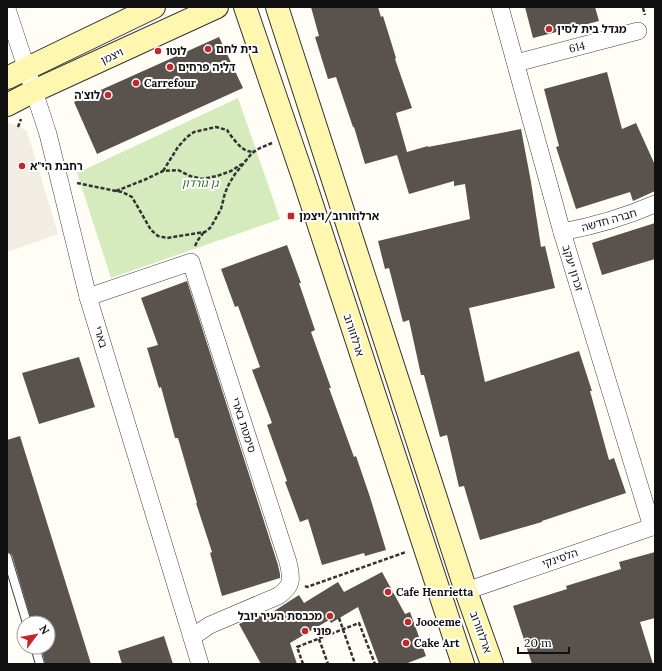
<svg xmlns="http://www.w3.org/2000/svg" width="662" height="671" viewBox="0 0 662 671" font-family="Lora,'Noto Sans Hebrew',serif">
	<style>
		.green { fill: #d5ebbd }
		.plaza { fill: #f1ede2 }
		.building { fill: #5a524d }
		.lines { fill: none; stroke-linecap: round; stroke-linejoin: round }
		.lane-casing { stroke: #444; stroke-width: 10 }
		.street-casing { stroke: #444; stroke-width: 18 }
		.secondary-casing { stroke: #333; stroke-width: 24 }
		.path { stroke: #333; stroke-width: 2.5; stroke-dasharray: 4 2; stroke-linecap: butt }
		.lane { stroke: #fff; stroke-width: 8 }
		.street { stroke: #fff; stroke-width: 17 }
		.secondary { stroke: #fff6b0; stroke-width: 22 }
		.poi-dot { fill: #c4262e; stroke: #fff; stroke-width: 1.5 }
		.labels { text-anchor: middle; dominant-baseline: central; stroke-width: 4; stroke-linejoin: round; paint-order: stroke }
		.poi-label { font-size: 11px; font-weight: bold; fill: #111; stroke: #fff; text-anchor: start }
		.street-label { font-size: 11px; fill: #111; stroke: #fff }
		.park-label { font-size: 11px; font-style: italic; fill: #2f6b1f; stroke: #fff }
	</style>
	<rect width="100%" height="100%" fill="#fffdf5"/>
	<path class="green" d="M 238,98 L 280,219 L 111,278 L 77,173 Z"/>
	<path class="plaza" d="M 11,123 L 27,131 L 58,234 L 7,252 L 7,124 Z"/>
	<g class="building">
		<path d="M 311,7 L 378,7 L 381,17 L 383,16 L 396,58 L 395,59 L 412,108 L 396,113 L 407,152 L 428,146 L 428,147 L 521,129 L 531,182 L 541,247 L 545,246 L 555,288 L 469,308 L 485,382 L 579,351 L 592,391 L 590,391 L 609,460 L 614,458 L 626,493 L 542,521 L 542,522 L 480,540 L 464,486 L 459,487 L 447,435 L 440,437 L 424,375 L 421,375 L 409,320 L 403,322 L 389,268 L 385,269 L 378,241 L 470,219 L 465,184 L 454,186 L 454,181 L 409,194 L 397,155 L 365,164 L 354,127 L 353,127 L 336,77 L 328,79 L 315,37 L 319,36 Z"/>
		<path d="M 525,7 L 595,7 L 599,21 L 533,38 Z"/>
		<path d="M 219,37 L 243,88 L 97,154 L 74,102 Z"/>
		<path d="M 607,72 L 622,129 L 636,123 L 655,165 L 655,191 L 633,201 L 630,192 L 576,209 L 556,147 L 559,146 L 544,89 Z"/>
		<path d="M 655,223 L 655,259 L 602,275 L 592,243 Z"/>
		<path d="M 287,245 L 301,283 L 299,283 L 315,330 L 311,332 L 331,388 L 329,388 L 354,457 L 356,456 L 370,497 L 386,550 L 365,556 L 364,553 L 322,565 L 308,519 L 300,522 L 285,482 L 287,481 L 267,425 L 272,423 L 252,370 L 260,367 L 238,306 L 235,307 L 221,269 Z"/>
		<path d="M 187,281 L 278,565 L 280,574 L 280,578 L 222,596 L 210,553 L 212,552 L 196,503 L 197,503 L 178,438 L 175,438 L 161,387 L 159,388 L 147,348 L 158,345 L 141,298 Z"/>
		<path d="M 79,357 L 95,407 L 39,424 L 22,373 Z"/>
		<path d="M 20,436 L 91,664 L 45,664 L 41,647 L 48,647 L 48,623 L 32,623 L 12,555 L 10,553 L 7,552 L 7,440 Z"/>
		<path d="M 655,552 L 655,618 L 640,622 L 653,664 L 532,664 L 513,606 L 567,589 L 566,586 L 621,569 L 619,562 Z"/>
		<path d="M 382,572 L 405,614 L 410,612 L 426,656 L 405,664 L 379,664 L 358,607 L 331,623 L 329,620 L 290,643 L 297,664 L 261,664 L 239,624 L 266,612 L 268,615 L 299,595 L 304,603 L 338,582 L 344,592 Z"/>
		<path d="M 164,636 L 173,664 L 122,664 L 118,651 Z"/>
	</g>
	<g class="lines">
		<g class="lane-casing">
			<g id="lane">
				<path d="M 7,557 L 27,623"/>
				<path d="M 35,647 L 40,664"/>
			</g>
		</g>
		<g class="street-casing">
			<g id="street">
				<path d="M 500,7 L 562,232 L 652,527"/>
				<path d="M 7,9 L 48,134 L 88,297 L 200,664"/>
				<path d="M 516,63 L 638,31"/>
				<path d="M 562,232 C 594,226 625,217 655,204"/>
				<path d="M 88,297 L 191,262 L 288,562 C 292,579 293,586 278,596 L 210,625 L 192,637"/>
				<path d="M 466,591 L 655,526"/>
			</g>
		</g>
		<g class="secondary-casing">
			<g id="secondary">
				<path d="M 245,7 L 304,180 L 463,664"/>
				<path d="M 277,7 L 466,591 L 492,664"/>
				<path d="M 7,78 L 154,7"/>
				<path d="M 7,105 L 34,91 L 217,7"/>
			</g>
		</g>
		<g class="path">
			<path d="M 643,8 L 645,15"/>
			<path d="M 18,127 L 21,119"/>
			<path d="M 163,171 L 178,147 L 187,137 L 194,132 L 216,127 L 227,130 C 231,136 241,150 248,151 C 250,152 252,151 254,151"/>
			<path d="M 77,183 L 111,190 L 122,192 L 132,197 L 151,230 L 158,236 L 167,238 L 198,233 L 205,232 L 210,228 L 212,225 L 221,209 L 225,193 L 229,184 L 235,174 L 252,153 L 260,148 L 272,143"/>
			<path d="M 116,191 L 144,180 L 163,171 L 178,170 L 190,176 L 202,179 L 217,176 L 231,171 L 242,164"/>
			<path d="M 195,246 L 198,240 L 204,232"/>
			<path d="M 305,586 L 307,587 L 406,552"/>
			<path d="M 339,618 L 355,664"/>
			<path d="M 319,639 L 328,664"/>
			<path d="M 303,664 L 297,647 L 359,623 L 375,664"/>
		</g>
		<use href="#lane" class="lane"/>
		<use href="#street" class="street"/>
		<use href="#secondary" class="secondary"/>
	</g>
	<g class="poi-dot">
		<circle cx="549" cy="29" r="4"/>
		<circle cx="208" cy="49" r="4"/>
		<circle cx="158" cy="51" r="4"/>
		<circle cx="170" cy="67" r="4"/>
		<circle cx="136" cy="83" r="4"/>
		<circle cx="108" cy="95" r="4"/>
		<circle cx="22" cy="166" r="4"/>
		<rect x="287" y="212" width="8" height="8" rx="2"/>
		<circle cx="388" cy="592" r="4"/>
		<circle cx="330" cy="616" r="4"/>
		<circle cx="408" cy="622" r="4"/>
		<circle cx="305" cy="631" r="4"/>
		<circle cx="406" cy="643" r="4"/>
	</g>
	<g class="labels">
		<g class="poi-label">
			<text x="557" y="29">מגדל בית לסין</text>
			<text x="216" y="49">בית לחם</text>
			<text x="166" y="51">לוטו</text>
			<text x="178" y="67">דליה פרחים</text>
			<text x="144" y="83">Carrefour</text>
			<text x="100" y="95" text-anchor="end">לוצ'ה</text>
			<text x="30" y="166">רחבת הי"א</text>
			<text x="299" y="216">ארלוזורוב/ויצמן</text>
			<text x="396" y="592">Cafe Henrietta</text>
			<text x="322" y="616" text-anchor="end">מכבסת העיר יובל</text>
			<text x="416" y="622">Jooceme</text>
			<text x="313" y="631">פוני</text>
			<text x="414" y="643">Cake Art</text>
		</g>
		<g class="street-label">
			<text transform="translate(577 47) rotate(-14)">614</text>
			<text transform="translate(112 56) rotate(-25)">ויצמן</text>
			<text transform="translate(609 220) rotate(-16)">חברה חדשה</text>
			<text transform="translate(573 268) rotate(73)">זכרון יעקב</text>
			<text transform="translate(354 335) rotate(72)">ארלוזורוב</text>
			<text transform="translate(101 337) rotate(73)">בארי</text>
			<text transform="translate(244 425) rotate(72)">סימטת בארי</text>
			<text transform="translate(560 558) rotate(-19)">הלסינקי</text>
			<text transform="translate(481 632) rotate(70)">ארלוזורוב</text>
		</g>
		<g class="park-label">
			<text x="200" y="183">גן גורדון</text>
		</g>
	</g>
	<rect width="662" height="671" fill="none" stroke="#111111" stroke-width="16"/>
	<g transform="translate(36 635) rotate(58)"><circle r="19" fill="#ffffff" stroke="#a0a0a0"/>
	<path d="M0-3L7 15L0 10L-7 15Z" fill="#c4262e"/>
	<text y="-6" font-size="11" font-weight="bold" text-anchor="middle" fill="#111111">N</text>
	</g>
	<path d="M518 647v6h51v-6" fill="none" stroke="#111111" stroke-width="2"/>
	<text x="524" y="647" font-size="12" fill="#111111" stroke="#ffffff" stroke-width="3" paint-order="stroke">20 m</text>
</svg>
